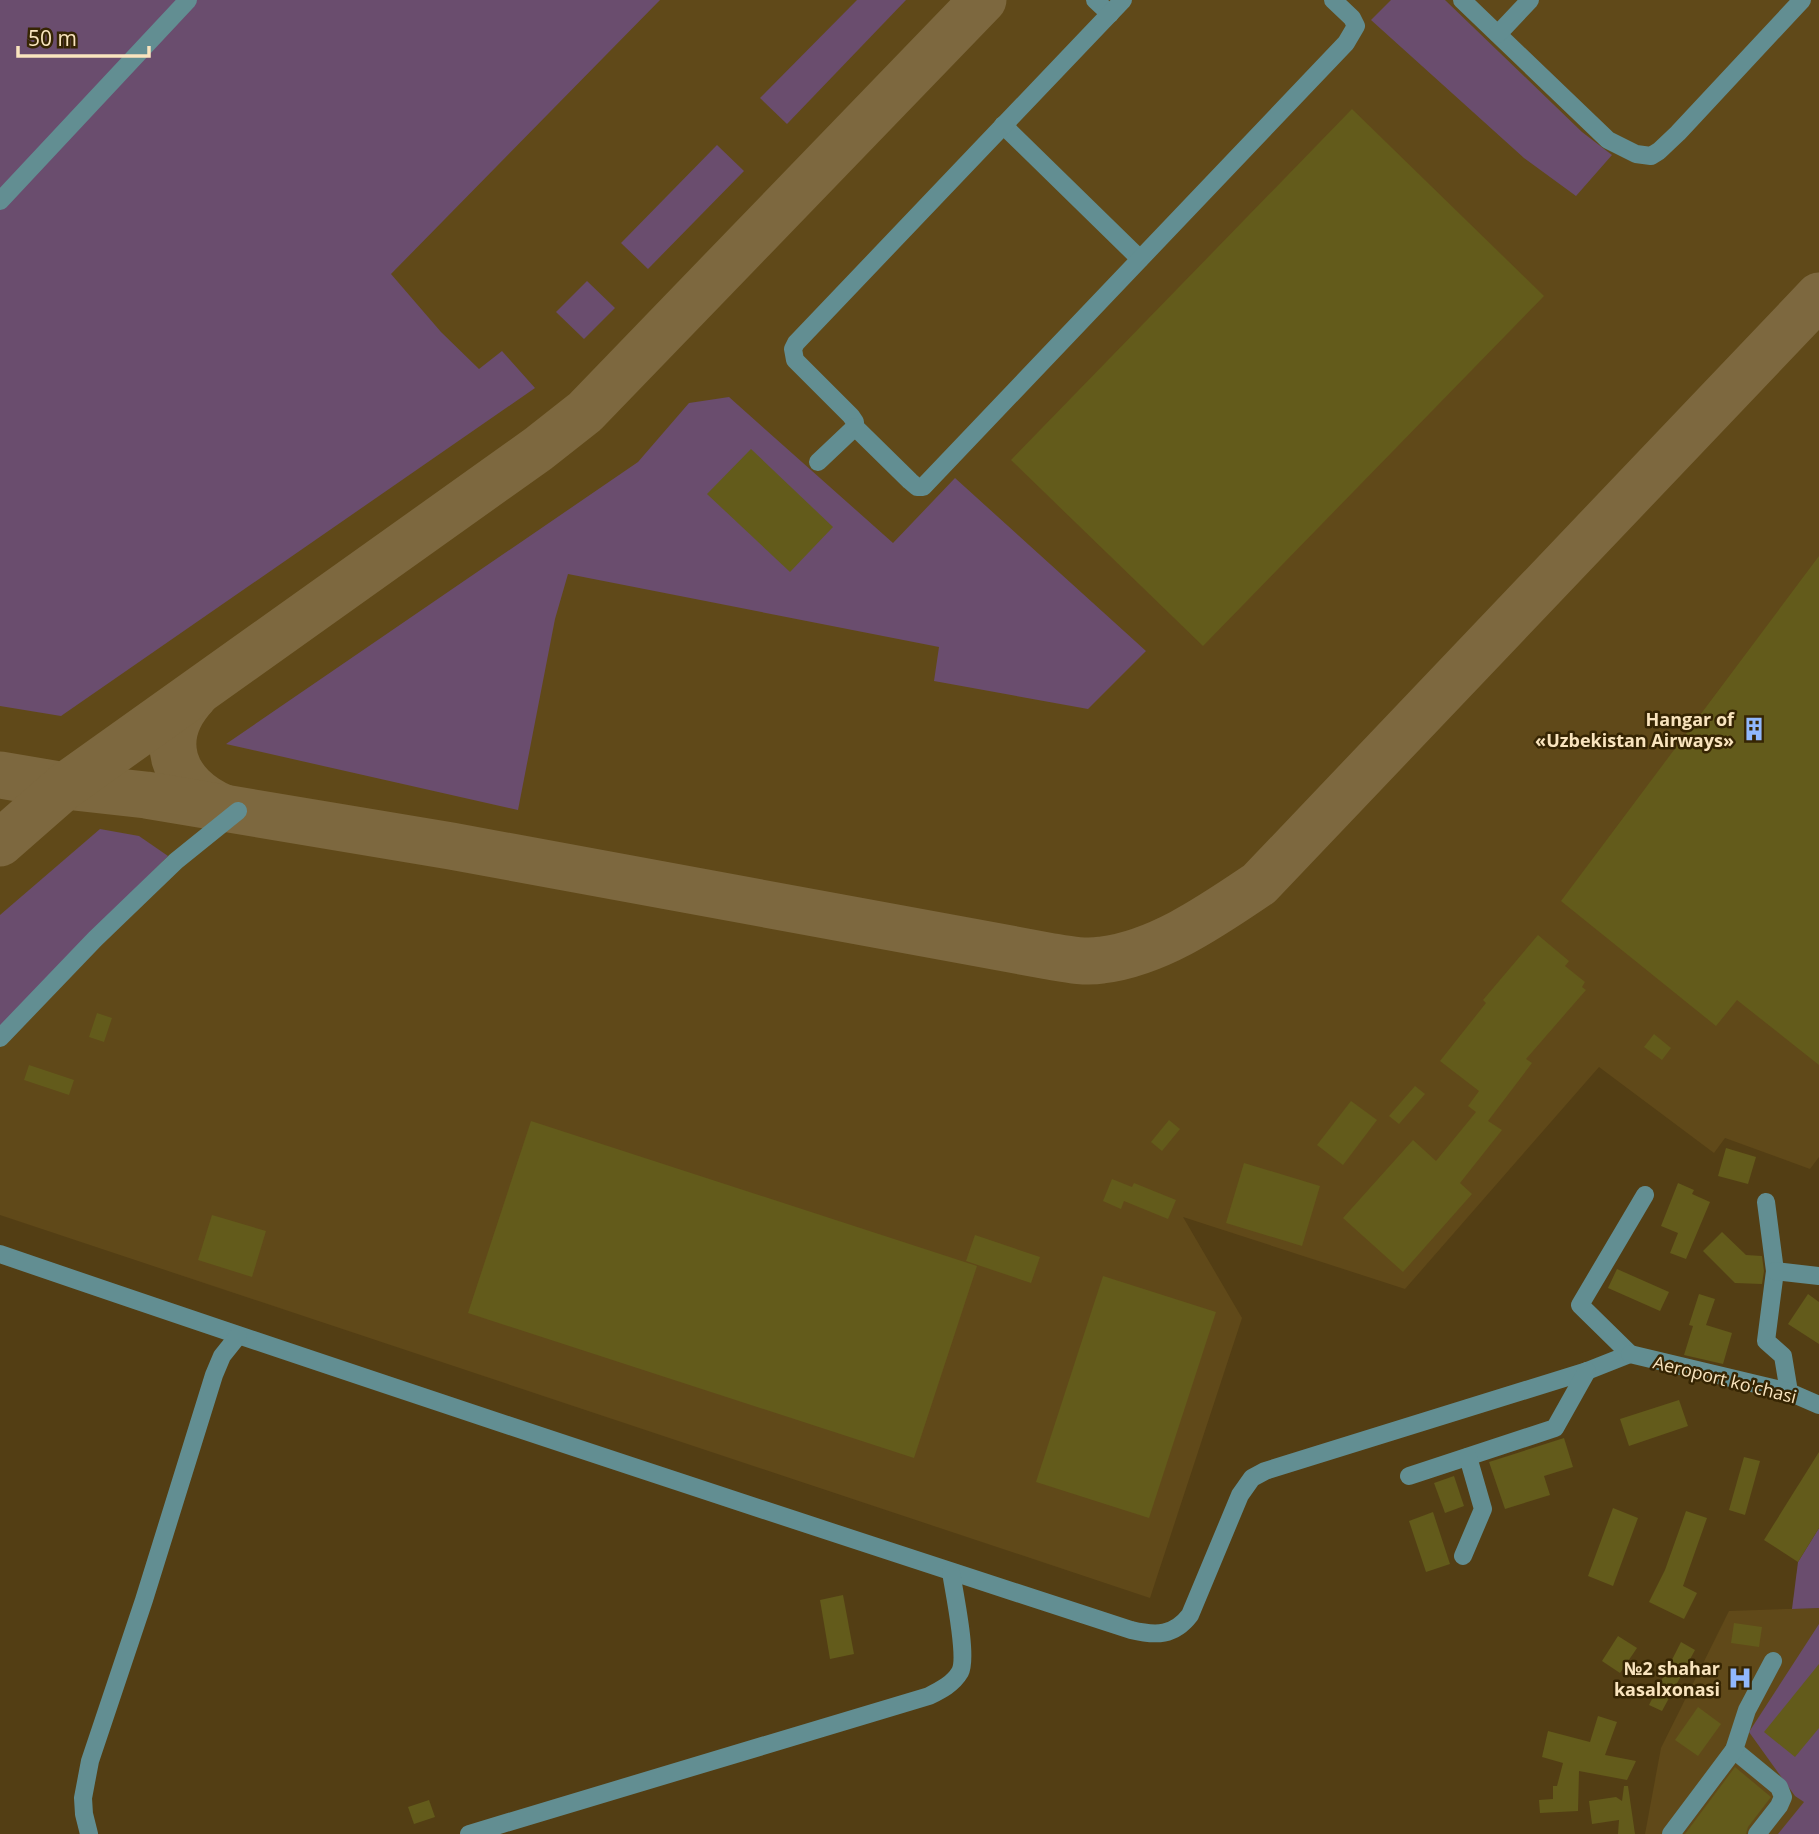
<svg xmlns="http://www.w3.org/2000/svg" width="1819" height="1834" viewBox="0 0 1819 1834" font-family="'Open Sans',sans-serif">
	<style>
		.built { fill: #604919 }
		.green { fill: #6a4d6e }
		.lines { fill: none; stroke-linecap: round; stroke-linejoin: round }
		.taxiway { stroke: #7d683f; stroke-width: 47 }
		.building { fill: #635b1b }
		.minor { stroke: #628e92; stroke-width: 18 }
		.labels { text-anchor: middle; dominant-baseline: central; stroke-width: 5; stroke-linejoin: round; paint-order: stroke }
		.poi-label { font-size: 18px; font-weight: bold; fill: #f9e4be; stroke: #362503; text-anchor: end }
		.street-label { font-size: 18px; fill: #f9e4be; stroke: #362503 }
	</style>
	<rect width="100%" height="100%" fill="#533e14"/>
	<g class="built">
		<path d="M 0,0 L 1819,0 L 1819,1157 L 1810,1169 L 1725,1138 L 1714,1153 L 1599,1067 L 1405,1289 L 1183,1217 L 1242,1318 L 1150,1598 L 0,1215 Z"/>
		<path d="M 1819,1608 L 1819,1834 L 1645,1834 L 1661,1748 L 1729,1611 Z"/>
	</g>
	<g class="green">
		<path d="M 0,0 L 660,0 L 391,274 L 441,332 L 479,369 L 502,351 L 535,388 L 61,716 L 0,706 Z"/>
		<path d="M 857,0 L 906,0 L 787,124 L 760,98 Z"/>
		<path d="M 1391,0 L 1445,0 L 1582,132 L 1612,155 L 1576,196 L 1524,158 L 1371,20 Z"/>
		<path d="M 717,145 L 744,171 L 648,269 L 621,243 Z"/>
		<path d="M 587,281 L 615,308 L 584,339 L 556,312 Z"/>
		<path d="M 729,397 L 893,543 L 955,478 L 1146,651 L 1088,709 L 934,681 L 939,647 L 568,574 L 555,619 L 518,810 L 226,744 L 638,462 L 689,403 Z"/>
		<path d="M 100,829 L 139,836 L 168,856 L 0,1026 L 0,915 Z"/>
		<path d="M 1819,1528 L 1819,1608 L 1792,1609 L 1798,1562 Z"/>
		<path d="M 1819,1624 L 1819,1834 L 1778,1834 L 1804,1802 L 1795,1796 L 1749,1732 Z"/>
	</g>
	<g class="lines">
		<g class="taxiway">
			<path d="M 195,695 C 155,738 172,786 224,808"/>
			<path d="M 0,775 L 65,786 L 146,795 L 451,846 L 1048,956 C 1066,959 1084,963 1102,960 C 1159,953 1213,915 1259,884 L 1819,296"/>
			<path d="M 0,843 L 65,786 L 538,449 L 585,412 L 983,0"/>
		</g>
	</g>
	<g class="building">
		<path d="M 1352,109 L 1544,296 L 1203,646 L 1011,460 Z"/>
		<path d="M 751,449 L 833,527 L 790,572 L 707,494 Z"/>
		<path d="M 1819,556 L 1819,1065 L 1737,1000 L 1716,1026 L 1561,901 Z"/>
		<path d="M 1538,935 L 1569,961 L 1565,966 L 1585,982 L 1582,987 L 1586,990 L 1526,1059 L 1532,1063 L 1488,1121 L 1502,1130 L 1460,1183 L 1472,1194 L 1403,1272 L 1343,1218 L 1413,1140 L 1436,1161 L 1476,1112 L 1468,1106 L 1479,1091 L 1440,1061 L 1486,1003 L 1483,1000 Z"/>
		<path d="M 97,1013 L 112,1018 L 104,1042 L 89,1037 Z"/>
		<path d="M 1654,1034 L 1671,1048 L 1662,1060 L 1644,1047 Z"/>
		<path d="M 29,1065 L 74,1080 L 69,1095 L 24,1080 Z"/>
		<path d="M 1415,1086 L 1425,1094 L 1399,1124 L 1389,1116 Z"/>
		<path d="M 1351,1101 L 1377,1120 L 1343,1165 L 1317,1145 Z"/>
		<path d="M 1169,1120 L 1180,1129 L 1162,1151 L 1151,1142 Z"/>
		<path d="M 531,1121 L 977,1266 L 914,1458 L 468,1313 Z"/>
		<path d="M 1726,1148 L 1756,1157 L 1748,1184 L 1718,1176 Z"/>
		<path d="M 1244,1163 L 1320,1186 L 1302,1246 L 1226,1223 Z"/>
		<path d="M 1112,1179 L 1132,1187 L 1134,1183 L 1176,1200 L 1168,1219 L 1124,1201 L 1121,1209 L 1103,1201 Z"/>
		<path d="M 1678,1183 L 1694,1190 L 1692,1194 L 1710,1202 L 1686,1259 L 1670,1253 L 1678,1233 L 1661,1226 Z"/>
		<path d="M 212,1215 L 266,1231 L 252,1277 L 198,1260 Z"/>
		<path d="M 1722,1232 L 1746,1255 L 1762,1256 L 1764,1271 L 1762,1284 L 1735,1283 L 1703,1251 Z"/>
		<path d="M 975,1235 L 1040,1257 L 1031,1283 L 966,1261 Z"/>
		<path d="M 1617,1269 L 1669,1292 L 1660,1311 L 1608,1288 Z"/>
		<path d="M 1103,1276 L 1216,1312 L 1149,1518 L 1036,1482 Z"/>
		<path d="M 1699,1294 L 1715,1299 L 1706,1325 L 1732,1333 L 1723,1364 L 1684,1355 L 1693,1326 L 1689,1325 Z"/>
		<path d="M 1808,1294 L 1819,1302 L 1819,1344 L 1788,1324 Z"/>
		<path d="M 1679,1400 L 1688,1426 L 1629,1446 L 1620,1419 Z"/>
		<path d="M 1564,1438 L 1573,1467 L 1544,1476 L 1550,1495 L 1505,1509 L 1489,1462 Z"/>
		<path d="M 1819,1452 L 1819,1528 L 1798,1562 L 1764,1540 Z"/>
		<path d="M 1744,1457 L 1760,1461 L 1745,1515 L 1729,1510 Z"/>
		<path d="M 1454,1476 L 1464,1506 L 1445,1513 L 1434,1483 Z"/>
		<path d="M 1613,1508 L 1638,1518 L 1613,1586 L 1588,1576 Z"/>
		<path d="M 1686,1511 L 1707,1518 L 1683,1586 L 1697,1593 L 1684,1619 L 1649,1602 L 1665,1570 Z"/>
		<path d="M 1433,1512 L 1450,1564 L 1426,1572 L 1409,1521 Z"/>
		<path d="M 843,1595 L 854,1654 L 830,1659 L 820,1600 Z"/>
		<path d="M 1734,1623 L 1762,1627 L 1759,1647 L 1731,1643 Z"/>
		<path d="M 1618,1636 L 1637,1648 L 1620,1673 L 1602,1661 Z"/>
		<path d="M 1681,1642 L 1695,1650 L 1662,1711 L 1649,1705 Z"/>
		<path d="M 1819,1664 L 1819,1728 L 1795,1757 L 1764,1732 Z"/>
		<path d="M 1698,1707 L 1721,1724 L 1698,1756 L 1675,1740 Z"/>
		<path d="M 1598,1716 L 1617,1722 L 1605,1755 L 1636,1761 L 1627,1780 L 1579,1771 L 1578,1811 L 1540,1813 L 1539,1800 L 1553,1799 L 1553,1786 L 1557,1786 L 1563,1763 L 1542,1757 L 1548,1731 L 1590,1742 Z"/>
		<path d="M 1735,1767 L 1771,1797 L 1748,1827 L 1746,1834 L 1685,1834 Z"/>
		<path d="M 1624,1786 L 1628,1786 L 1635,1834 L 1618,1834 L 1619,1820 L 1592,1824 L 1589,1801 L 1616,1797 L 1622,1801 Z"/>
		<path d="M 429,1800 L 435,1817 L 414,1824 L 408,1807 Z"/>
	</g>
	<g class="lines">
		<g class="minor">
			<path d="M 1095,0 L 1110,14"/>
			<path d="M 1462,0 L 1608,140 L 1636,154 L 1651,156 L 1659,151 L 1678,133 L 1802,0"/>
			<path d="M 1498,34 L 1530,0"/>
			<path d="M 1003,125 L 1140,259"/>
			<path d="M 0,201 L 188,0"/>
			<path d="M 855,427 L 855,422 L 851,416 L 795,360 L 793,349 L 796,343 L 1123,0"/>
			<path d="M 818,462 L 855,427 L 910,481 L 917,487 L 923,487 L 1346,43 L 1356,26 L 1352,18 L 1333,0"/>
			<path d="M 0,1038 L 95,939 L 176,861 L 238,811"/>
			<path d="M 1766,1202 L 1775,1271 L 1766,1341 L 1783,1356 L 1789,1392"/>
			<path d="M 0,1254 C 376,1383 753,1507 1131,1630 C 1156,1636 1174,1636 1190,1615 L 1240,1495 L 1252,1478 L 1265,1471 L 1587,1371 L 1630,1354"/>
			<path d="M 1775,1271 L 1819,1276"/>
			<path d="M 1630,1354 L 1580,1305 L 1645,1195"/>
			<path d="M 1630,1354 L 1789,1392 L 1819,1405"/>
			<path d="M 1409,1476 L 1555,1428 L 1587,1371"/>
			<path d="M 1463,1556 L 1483,1509 L 1468,1457"/>
			<path d="M 1734,1750 L 1779,1787 L 1783,1797 L 1779,1806 L 1757,1834"/>
			<path d="M 89,1834 L 84,1814 L 83,1798 L 90,1761 L 144,1600 L 214,1375 L 222,1356 L 238,1336"/>
			<path d="M 469,1834 L 929,1696 C 941,1690 953,1684 960,1672 C 968,1657 954,1592 951,1572"/>
			<path d="M 1671,1834 L 1734,1750 L 1747,1710 L 1773,1661"/>
		</g>
	</g>
	<defs>
		<g id="building-bare" transform="scale(1.89)"><path d="M-4-6H4V6H1V3H-1V6H-4ZM-2.5-4.3h1.7v1.8h-1.7ZM.8-4.3h1.7v1.8H.8ZM-2.5-1h1.7V.8h-1.7ZM.8-1h1.7V.8H.8Z" fill="#91b8fd" stroke="#362503" stroke-width="2.5" paint-order="stroke"/></g>
		<g id="hospital-bare" transform="scale(1.89)"><path d="M-5-5h3v3.5h4V-5h3V5h-3V1.5h-4V5h-3Z" fill="#91b8fd" stroke="#362503" stroke-width="2.5" paint-order="stroke"/></g>
	</defs>
	<g fill-rule="evenodd">
		<use href="#building-bare" x="1754" y="729"/>
		<use href="#hospital-bare" x="1740" y="1678"/>
	</g>
	<g class="labels">
		<g class="poi-label">
			<text x="1734" y="719">Hangar of<tspan x="1734" dy="21">«Uzbekistan Airways»</tspan></text>
			<text x="1720" y="1668">№2 shahar<tspan x="1720" dy="21">kasalxonasi</tspan></text>
		</g>
		<g class="street-label">
			<text transform="translate(1725 1379) rotate(14)">Aeroport ko'chasi</text>
		</g>
	</g>
	<path d="M18 46v10h131v-10" fill="none" stroke="#f9e4be" stroke-width="3.5"/>
	<text x="28" y="46" font-size="21" fill="#f9e4be" stroke="#362503" stroke-width="5" paint-order="stroke">50 m</text>
</svg>
